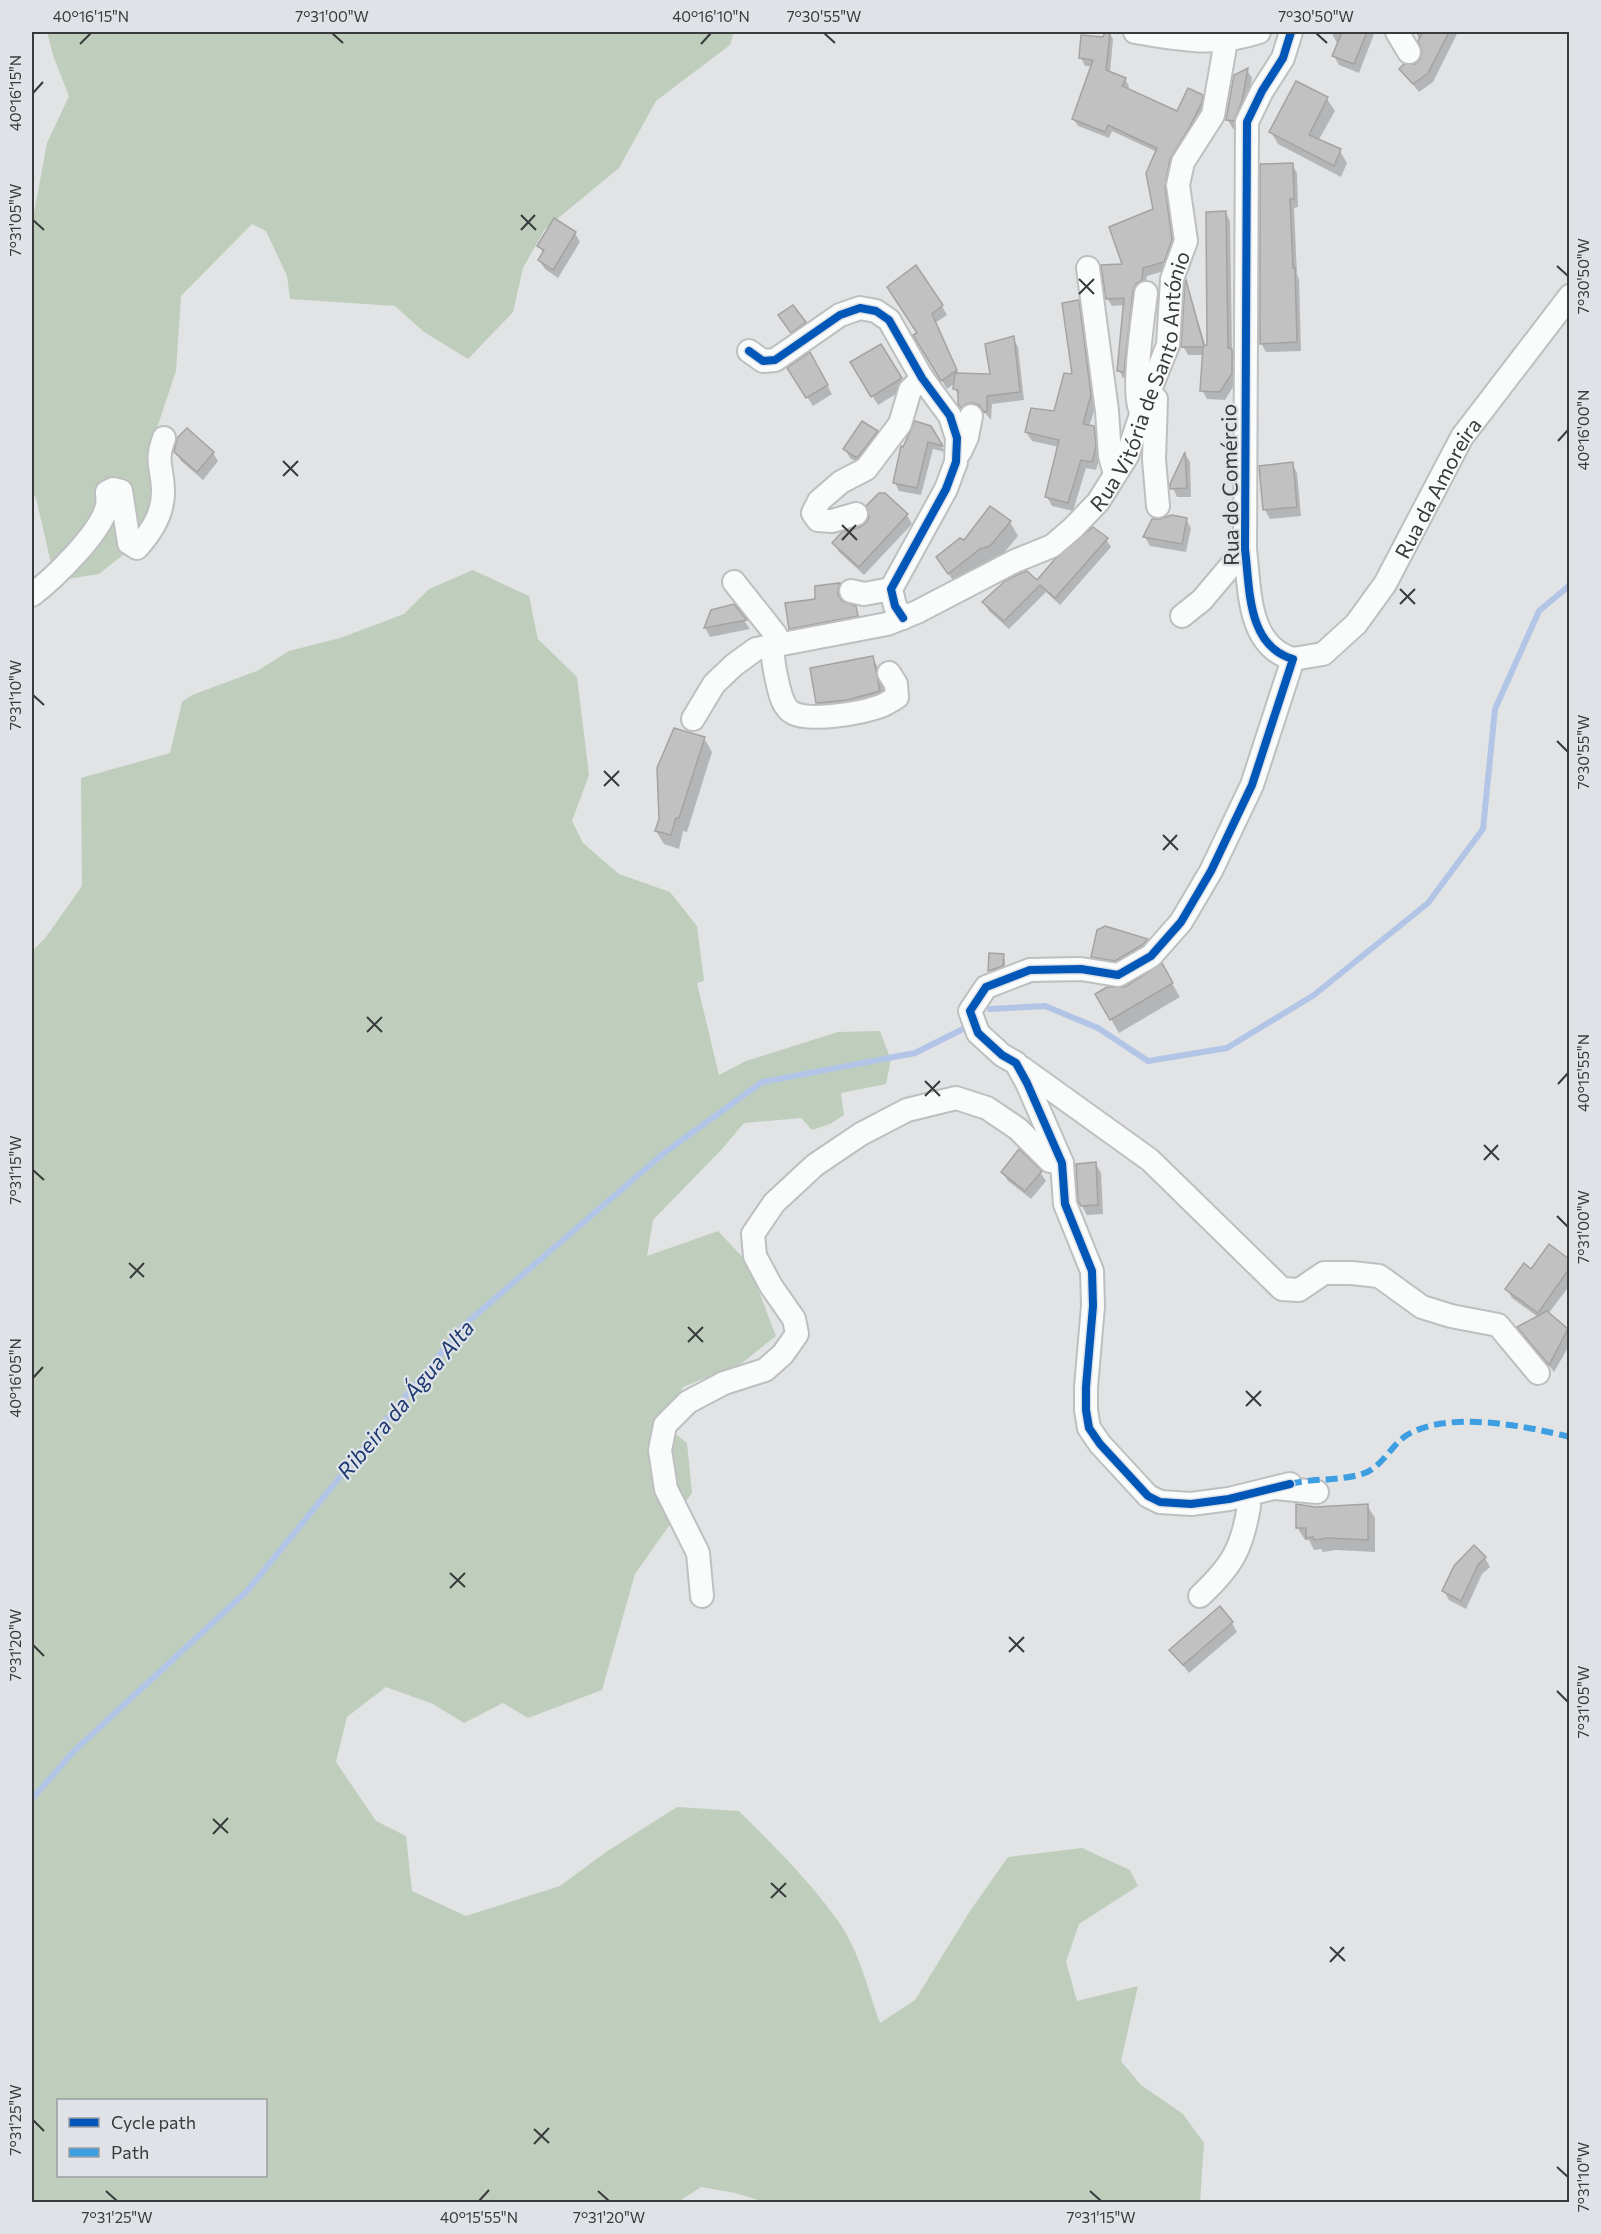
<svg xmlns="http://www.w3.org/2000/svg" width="1601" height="2234" viewBox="0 0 1601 2234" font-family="Commissioner,sans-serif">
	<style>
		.green { fill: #bfcebc; fill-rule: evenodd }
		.shadow { fill: #0003 }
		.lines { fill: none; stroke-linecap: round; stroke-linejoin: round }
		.stream { stroke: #b2c5e7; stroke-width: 6 }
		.building { fill: #c1c1c2; stroke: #a3a3a4; stroke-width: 1.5 }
		.minor-casing { stroke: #bebfc1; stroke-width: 26 }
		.minor { stroke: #fafbfb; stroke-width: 22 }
		.quiet { stroke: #3e9ee2; stroke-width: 6; stroke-dasharray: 12 6; stroke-linecap: butt }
		.cycleway-casing { stroke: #dfe3e7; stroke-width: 11 }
		.cycleway { stroke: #0057b8; stroke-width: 8 }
		.ticks { fill: none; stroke: #383a3b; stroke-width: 2 }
		.labels { text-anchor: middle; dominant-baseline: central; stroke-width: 4.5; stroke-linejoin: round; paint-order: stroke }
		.street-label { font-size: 21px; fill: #383a3b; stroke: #dfe3e7 }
		.water-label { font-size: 22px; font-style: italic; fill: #1d3972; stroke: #dfe3e7 }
		.neatline { fill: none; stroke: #383a3b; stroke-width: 2 }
		.ticks-label { font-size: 15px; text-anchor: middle; fill: #383a3b }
	</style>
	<rect width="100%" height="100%" fill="#e1e3e5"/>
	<g class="green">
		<path d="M 47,32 L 734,32 L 730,45 L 656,101 L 619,168 L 545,229 L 523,268 L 513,312 L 468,359 L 424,332 L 395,306 L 290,299 L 287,276 L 266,231 L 252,224 L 181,296 L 176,371 L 155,434 L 160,492 L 128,551 L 99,574 L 55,581 L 36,498 L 32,493 L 32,223 L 47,143 L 69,96 L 54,58 Z"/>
		<path d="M 473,570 L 529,596 L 538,639 L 577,677 L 589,775 L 572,821 L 583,843 L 619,874 L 670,892 L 697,926 L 704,981 L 697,983 L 719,1075 L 746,1061 L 838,1032 L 880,1031 L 891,1060 L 886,1084 L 841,1093 L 844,1115 L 830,1124 L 812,1130 L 801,1118 L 744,1123 L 723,1148 L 653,1220 L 647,1256 L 718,1231 L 748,1263 L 776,1336 L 742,1363 L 683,1387 L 664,1425 L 687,1443 L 692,1493 L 635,1574 L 602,1690 L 528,1718 L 503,1703 L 464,1723 L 433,1704 L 386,1687 L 347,1717 L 336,1762 L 376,1821 L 406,1836 L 412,1891 L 466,1916 L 560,1886 L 606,1852 L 677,1807 L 739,1811 C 773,1845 809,1880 838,1921 C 859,1950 868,1990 880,2023 L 915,2000 L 970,1911 L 1008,1857 L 1082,1848 L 1130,1870 L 1138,1886 L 1079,1924 L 1066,1962 L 1077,2001 L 1138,1986 L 1121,2061 L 1141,2085 L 1183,2114 L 1204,2143 L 1200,2202 L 765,2202 L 735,2193 L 701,2187 L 678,2202 L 32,2202 L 32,951 L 46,937 L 82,886 L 81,778 L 170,753 L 182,702 L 192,695 L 257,671 L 289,651 L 340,638 L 404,614 L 429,589 ZM 58,2100 L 266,2100 L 266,2176 L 58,2176 Z"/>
	</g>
	<g class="shadow">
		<path d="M 1107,32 L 1109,32 L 1113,39 L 1110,73 L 1125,79 L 1129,86 L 1128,90 L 1178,113 L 1202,96 L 1206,104 L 1169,186 L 1168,196 L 1176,248 L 1168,270 L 1147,276 L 1128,379 L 1123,378 L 1119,370 L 1125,305 L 1112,306 L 1107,298 L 1155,210 L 1157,152 L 1112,131 L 1109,138 L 1078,126 L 1073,119 L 1093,66 L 1085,66 L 1081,58 L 1104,39 Z"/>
		<path d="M 1333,32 L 1373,32 L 1374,34 L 1359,73 L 1339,65 L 1334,56 L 1337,43 L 1332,34 Z"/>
		<path d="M 1416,32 L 1458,32 L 1433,82 L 1419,92 L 1401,70 L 1417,64 L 1424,51 Z"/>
		<path d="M 1247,70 L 1252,78 L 1246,111 L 1239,129 L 1233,129 L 1228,120 Z"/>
		<path d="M 1297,83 L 1327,99 L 1335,111 L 1318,141 L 1340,151 L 1347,163 L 1341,177 L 1278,144 L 1271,132 Z"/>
		<path d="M 1292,164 L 1297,173 L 1298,207 L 1294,208 L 1297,274 L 1299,279 L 1301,351 L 1266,352 L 1261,343 Z"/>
		<path d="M 1226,213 L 1230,221 L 1232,350 L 1237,359 L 1236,382 L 1225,400 L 1207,399 L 1202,390 L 1204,355 L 1188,355 L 1183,346 L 1187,285 L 1206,347 L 1208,346 Z"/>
		<path d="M 575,233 L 580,242 L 558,278 L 545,269 L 539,260 L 543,253 L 539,246 Z"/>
		<path d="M 894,296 L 942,306 L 947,315 L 935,323 L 959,374 L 991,376 L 1013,338 L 1018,347 L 1024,400 L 992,404 L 991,420 L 986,414 L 979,411 L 967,416 L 960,404 L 959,397 L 955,389 L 955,383 L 947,389 L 915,336 L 919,333 Z"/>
		<path d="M 1078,302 L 1083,310 L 1096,405 L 1089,427 L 1094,427 L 1099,436 L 1100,457 L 1096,470 L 1086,468 L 1073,511 L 1052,506 L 1047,497 L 1059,447 L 1032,441 L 1026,432 L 1055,412 L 1074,376 Z"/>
		<path d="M 793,307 L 810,332 L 797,341 L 785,325 Z"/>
		<path d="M 880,346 L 906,388 L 878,405 L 852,363 Z"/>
		<path d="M 810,354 L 832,394 L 813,406 L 794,377 Z"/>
		<path d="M 930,427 L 945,452 L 933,449 L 921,495 L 899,491 L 895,483 Z"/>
		<path d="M 877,432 L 882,441 L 863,466 L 850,458 L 845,449 Z"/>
		<path d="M 176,452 L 213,453 L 218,461 L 203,480 L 181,461 Z"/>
		<path d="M 1186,455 L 1190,462 L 1191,497 L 1177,497 L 1171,484 Z"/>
		<path d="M 1292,464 L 1297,473 L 1301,516 L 1270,519 L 1265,510 Z"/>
		<path d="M 884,494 L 907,515 L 912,524 L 864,575 L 839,552 L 834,543 L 867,524 Z"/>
		<path d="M 1186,519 L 1191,528 L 1186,552 L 1150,546 L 1145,537 L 1153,521 Z"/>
		<path d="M 1010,522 L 1018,536 L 998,560 L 957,587 L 938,557 L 964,542 Z"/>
		<path d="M 1106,539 L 1111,547 L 1060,605 L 1046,592 L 1009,629 L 989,611 L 984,603 L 1038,582 Z"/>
		<path d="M 839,585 L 844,593 L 842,602 L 855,607 L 862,624 L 795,637 L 791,628 L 816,600 L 816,587 Z"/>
		<path d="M 734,606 L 750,629 L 710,637 L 705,628 L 712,611 Z"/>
		<path d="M 872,657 L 880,671 L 887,705 L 825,717 L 817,703 Z"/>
		<path d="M 704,738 L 712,752 L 687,832 L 683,831 L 679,849 L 664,844 L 656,831 Z"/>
		<path d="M 1105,927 L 1147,941 L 1152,949 L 1121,969 L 1097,966 L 1092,957 Z"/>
		<path d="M 990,955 L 1003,956 L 1005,960 L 1005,970 L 992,975 L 990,971 Z"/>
		<path d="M 1162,966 L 1180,997 L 1119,1033 L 1097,995 L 1125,988 Z"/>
		<path d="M 1096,1164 L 1101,1173 L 1103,1214 L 1087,1215 L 1082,1206 Z"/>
		<path d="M 1002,1172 L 1040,1172 L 1046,1181 L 1031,1199 L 1008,1181 Z"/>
		<path d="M 1549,1247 L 1570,1261 L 1570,1285 L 1548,1314 L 1570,1335 L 1570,1344 L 1554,1372 L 1519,1327 L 1538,1317 L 1512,1298 L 1507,1289 L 1532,1271 Z"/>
		<path d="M 1367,1505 L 1375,1518 L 1375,1552 L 1336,1550 L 1323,1552 L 1321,1549 L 1314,1550 L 1309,1540 L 1305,1540 L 1297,1527 L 1315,1508 Z"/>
		<path d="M 1485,1558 L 1490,1567 L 1482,1574 L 1466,1609 L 1449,1600 L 1444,1591 Z"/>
		<path d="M 1232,1623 L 1237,1632 L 1189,1673 L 1171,1650 Z"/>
	</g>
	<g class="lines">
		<g class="stream">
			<path d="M 990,1009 L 1045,1006 L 1098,1028 L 1148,1061 L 1227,1048 L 1314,995 L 1428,903 L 1483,829 L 1495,709 L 1539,611 L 1570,585"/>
			<path d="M 32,1799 L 74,1751 L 247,1591 L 463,1326 L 664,1153 L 762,1082 L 915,1053 L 967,1027"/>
		</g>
	</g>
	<g class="building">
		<path d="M 1105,32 L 1110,32 L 1106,70 L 1126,78 L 1122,86 L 1177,111 L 1188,88 L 1203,95 L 1202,102 L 1189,128 L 1170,159 L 1165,187 L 1172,240 L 1164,262 L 1143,268 L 1142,280 L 1136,284 L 1133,291 L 1124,372 L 1117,371 L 1124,298 L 1106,299 L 1101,265 L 1122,264 L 1109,227 L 1153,209 L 1146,173 L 1157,148 L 1108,125 L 1105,132 L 1072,119 L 1093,60 L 1079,58 L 1081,35 L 1103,37 Z"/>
		<path d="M 1342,32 L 1367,32 L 1354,64 L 1332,56 Z"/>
		<path d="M 1423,32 L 1449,32 L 1428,73 L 1413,84 L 1399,69 L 1404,64 L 1415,64 L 1420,59 L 1422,51 L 1418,41 Z"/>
		<path d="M 1248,68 L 1242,101 L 1234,121 L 1226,120 L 1234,75 Z"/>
		<path d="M 1296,81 L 1328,97 L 1309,135 L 1341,149 L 1334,166 L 1269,132 Z"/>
		<path d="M 1293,163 L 1294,199 L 1290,199 L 1293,268 L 1295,268 L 1297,342 L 1260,344 L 1260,164 Z"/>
		<path d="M 1226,211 L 1228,348 L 1232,349 L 1232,373 L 1220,392 L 1200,391 L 1203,347 L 1181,347 L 1185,282 L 1186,280 L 1204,346 L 1207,345 L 1206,212 Z"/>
		<path d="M 554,218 L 576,232 L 553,270 L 538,260 L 544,250 L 537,246 Z"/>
		<path d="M 916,265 L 943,305 L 932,314 L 957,370 L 941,381 L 913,335 L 917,333 L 887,287 Z"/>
		<path d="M 1079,300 L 1091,395 L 1083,424 L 1094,426 L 1096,447 L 1092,462 L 1081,460 L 1068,503 L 1045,497 L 1059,440 L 1025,432 L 1031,408 L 1054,411 L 1064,373 L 1072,374 L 1062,303 Z"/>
		<path d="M 793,305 L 806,322 L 791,333 L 778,315 Z"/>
		<path d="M 1014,336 L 1020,392 L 987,396 L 987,411 L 984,412 L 979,405 L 973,403 L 966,404 L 961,408 L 958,404 L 958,390 L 953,389 L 955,373 L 990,374 L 985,344 Z"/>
		<path d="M 881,344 L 902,378 L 871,397 L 850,362 Z"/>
		<path d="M 810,352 L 828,385 L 806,398 L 787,368 Z"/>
		<path d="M 862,421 L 878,431 L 857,458 L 843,449 Z"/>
		<path d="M 915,421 L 931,426 L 943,446 L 928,442 L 917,488 L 893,483 L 901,446 L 903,447 Z"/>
		<path d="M 187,428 L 214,452 L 197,472 L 174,452 L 177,438 Z"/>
		<path d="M 1185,452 L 1187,488 L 1170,489 L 1170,484 Z"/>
		<path d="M 1293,462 L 1297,507 L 1263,510 L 1259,466 Z"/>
		<path d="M 879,493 L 885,493 L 908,514 L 859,567 L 832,543 L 842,532 L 860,527 L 866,523 L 869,517 L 866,506 Z"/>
		<path d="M 990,506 L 1011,521 L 990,546 L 980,549 L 948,574 L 936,557 L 960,538 L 964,540 Z"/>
		<path d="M 1172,515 L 1187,518 L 1182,544 L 1143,537 L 1152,519 L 1160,519 Z"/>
		<path d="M 1093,527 L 1108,538 L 1055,598 L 1040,585 L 1004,621 L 982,602 L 1005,581 L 1021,573 L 1027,571 L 1037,580 L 1055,559 Z"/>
		<path d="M 840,583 L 838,589 L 838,595 L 842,601 L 856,606 L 858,616 L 789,629 L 785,603 L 815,599 L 815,586 Z"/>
		<path d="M 734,604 L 747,620 L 704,628 L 711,610 Z"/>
		<path d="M 873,656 L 880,691 L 847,700 L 816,703 L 810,668 Z"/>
		<path d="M 674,728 L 705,737 L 679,818 L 676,818 L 671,835 L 655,831 L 659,819 L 657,768 Z"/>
		<path d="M 1105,926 L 1148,939 L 1142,945 L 1115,961 L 1091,957 L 1097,930 Z"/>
		<path d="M 989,953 L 1004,954 L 1003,966 L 988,971 Z"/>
		<path d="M 1162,963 L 1173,983 L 1110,1020 L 1095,994 L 1107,987 L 1125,987 Z"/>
		<path d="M 1019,1149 L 1042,1171 L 1025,1191 L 1001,1172 Z"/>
		<path d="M 1096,1162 L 1098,1205 L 1081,1206 L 1078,1201 L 1076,1164 Z"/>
		<path d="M 1549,1244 L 1569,1259 L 1569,1269 L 1538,1313 L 1505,1289 L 1524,1263 L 1531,1269 Z"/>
		<path d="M 1547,1311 L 1568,1329 L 1549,1365 L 1517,1327 Z"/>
		<path d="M 1296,1504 L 1315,1507 L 1368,1504 L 1368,1540 L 1328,1538 L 1314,1540 L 1313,1537 L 1306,1538 L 1306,1528 L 1296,1528 Z"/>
		<path d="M 1474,1545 L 1486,1557 L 1478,1565 L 1461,1601 L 1442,1591 L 1454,1566 Z"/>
		<path d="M 1220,1606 L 1233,1622 L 1183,1665 L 1169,1650 Z"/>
	</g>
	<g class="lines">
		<g class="minor-casing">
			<g id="minor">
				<path d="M 1135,32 C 1181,39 1214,47 1259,32"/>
				<path d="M 1397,32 L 1409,52"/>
				<path d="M 1088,268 L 1107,411 L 1110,456 L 1115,474"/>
				<path d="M 749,351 L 763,361 L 775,360 L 840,315 L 860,308 L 876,311 L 889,320 L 922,378 L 950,416 L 957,438 L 956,462 L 946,489 L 891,589 L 895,606 L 903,618"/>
				<path d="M 1150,394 L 1156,399 L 1154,459 L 1158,506"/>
				<path d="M 1140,409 C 1132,388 1143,319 1146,293"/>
				<path d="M 960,452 L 967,437 L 971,416"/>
				<path d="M 856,514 L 832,521 L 818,520 L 813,513 L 819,501 L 841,482 L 866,469 L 900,424 L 910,390 L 922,378"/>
				<path d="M 734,582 L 776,635 C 771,649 773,661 776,676 C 779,688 781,707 793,713 C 811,722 862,713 881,706 C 886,704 892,700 897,697 L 896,684 L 889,673"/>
				<path d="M 851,591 L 864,594 L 891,589"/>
				<path d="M 32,595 C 53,579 101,533 107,506 C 108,502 107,497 107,492 L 113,489 L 121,491 L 129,543 L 137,548 C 152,531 164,513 163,489 C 162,465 155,463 164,438"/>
				<path d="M 1182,616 L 1202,600 L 1245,549"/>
				<path id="s1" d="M 1293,659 L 1323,654 L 1356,624 L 1385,584 L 1462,437 L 1570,296"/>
				<path id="s2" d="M 693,719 L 714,684 L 734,665 L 756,649 L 887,624 L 917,612 L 1015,561 L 1052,546 L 1073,528 L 1098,502 L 1127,456 L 1146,400 L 1168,345 L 1172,279 L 1186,241 L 1178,185 L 1183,162 L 1213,115 L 1226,41"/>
				<path d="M 1022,1068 L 1150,1160 L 1282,1289 L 1299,1290 L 1324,1273 L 1352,1273 L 1379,1276 L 1422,1307 L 1451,1316 L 1498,1325 L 1538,1373"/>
				<path d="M 1290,1484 L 1229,1499 L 1191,1504 L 1160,1502 L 1148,1496 L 1100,1444 L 1089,1428 L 1086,1410 L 1086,1387 L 1093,1306 L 1092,1271 L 1065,1204 L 1062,1163 L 1027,1083 L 1016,1063 L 1002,1055 L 978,1033 L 970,1011 L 986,987 L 1030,970 L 1081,969 L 1118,975 L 1151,956 L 1181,922 L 1211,871 L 1252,785 L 1293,659 C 1247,646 1250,589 1245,549 L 1247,122 L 1262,91 L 1283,58 L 1291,32"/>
				<path d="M 1275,1488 L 1317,1492"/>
				<path d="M 702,1596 L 698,1553 L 666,1489 L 660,1450 L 665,1425 L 688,1402 L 724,1383 L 765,1370 L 783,1354 L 797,1334 L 794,1319 L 771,1286 L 755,1256 L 753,1234 L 774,1203 L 815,1165 L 861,1134 L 907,1110 L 956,1098 L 987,1108 L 1018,1129 L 1050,1161 L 1062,1163"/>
				<path d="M 1200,1596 C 1232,1566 1242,1549 1249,1506 L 1242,1496"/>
			</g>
		</g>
		<use href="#minor" class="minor"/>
		<path class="quiet" d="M 1290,1484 C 1313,1478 1339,1481 1362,1474 C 1382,1468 1390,1446 1407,1435 C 1449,1410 1525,1426 1570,1437"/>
		<g class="cycleway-casing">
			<g id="cycleway">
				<path d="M 749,351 L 763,361 L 775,360 L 840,315 L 860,308 L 876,311 L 889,320 L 922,378 L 950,416 L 957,438 L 956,462 L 946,489 L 891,589 L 895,606 L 903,618"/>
				<path d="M 1290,1484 L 1229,1499 L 1191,1504 L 1160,1502 L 1148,1496 L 1100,1444 L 1089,1428 L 1086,1410 L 1086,1387 L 1093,1306 L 1092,1271 L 1065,1204 L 1062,1163 L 1027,1083 L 1016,1063 L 1002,1055 L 978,1033 L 970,1011 L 986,987 L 1030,970 L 1081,969 L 1118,975 L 1151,956 L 1181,922 L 1211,871 L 1252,785 L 1293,659 C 1247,646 1250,589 1245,549 L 1247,122 L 1262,91 L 1283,58 L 1291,32"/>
			</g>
		</g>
		<use href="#cycleway" class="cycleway"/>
	</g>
	<path class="ticks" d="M 332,33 L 343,43M 824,33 L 835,43M 1316,33 L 1327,43M 80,44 L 91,33M 701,44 L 711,33M 33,93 L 43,82M 521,215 L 536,230M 33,220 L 44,230M 521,230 L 535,215M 1557,266 L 1568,276M 1079,279 L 1094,294M 1079,294 L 1094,279M 1558,441 L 1568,430M 283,461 L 298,476M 283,476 L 298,461M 842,525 L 857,540M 842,540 L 856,525M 1400,589 L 1415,604M 1400,604 L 1415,589M 33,695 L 44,705M 1557,741 L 1568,752M 604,771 L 619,786M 604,786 L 619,771M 1163,835 L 1178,850M 1163,850 L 1177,835M 367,1017 L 382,1032M 367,1032 L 382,1017M 925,1081 L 940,1096M 1558,1084 L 1568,1073M 925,1096 L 940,1081M 1484,1145 L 1499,1160M 1484,1160 L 1498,1145M 33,1170 L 44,1180M 1557,1216 L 1568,1227M 129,1263 L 144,1277M 130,1278 L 144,1263M 688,1327 L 703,1342M 688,1342 L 703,1327M 33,1378 L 43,1367M 1246,1391 L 1261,1406M 1246,1406 L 1261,1391M 450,1573 L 465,1587M 450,1588 L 465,1573M 1009,1637 L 1024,1652M 33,1645 L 44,1656M 1009,1652 L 1024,1637M 1557,1691 L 1568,1702M 213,1819 L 228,1833M 213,1834 L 228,1818M 771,1883 L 786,1897M 771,1898 L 786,1883M 1330,1947 L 1345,1961M 1330,1962 L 1344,1947M 33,2120 L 44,2131M 534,2129 L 549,2143M 534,2144 L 549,2128M 1557,2167 L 1568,2177M 106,2191 L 117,2201M 598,2191 L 609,2201M 1090,2191 L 1101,2201M 479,2201 L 489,2190"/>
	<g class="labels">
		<g class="street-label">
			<text stroke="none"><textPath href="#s2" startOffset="606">Rua Vitória de Santo António</textPath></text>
			<text transform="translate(1229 485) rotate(-91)">Rua do Comércio</text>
			<text stroke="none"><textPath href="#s1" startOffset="234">Rua da Amoreira</textPath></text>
		</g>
		<g class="water-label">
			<text transform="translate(405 1399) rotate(-50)">Ribeira da Água Alta</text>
		</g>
	</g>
	<rect width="1601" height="2234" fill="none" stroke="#dfe3e7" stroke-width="66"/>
	<rect x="57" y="2099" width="210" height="78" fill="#dfe3e7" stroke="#9c9fa2" stroke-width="1.5"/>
	<rect x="69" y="2118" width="30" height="9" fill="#0057b8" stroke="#9c9fa2" stroke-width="1.5"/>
	<text x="111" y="2129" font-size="18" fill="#383a3b">Cycle path</text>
	<rect x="69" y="2148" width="30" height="9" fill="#3e9ee2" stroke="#9c9fa2" stroke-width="1.5"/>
	<text x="111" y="2159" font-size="18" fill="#383a3b">Path</text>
	<rect x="33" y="33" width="1535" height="2168" class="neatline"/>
	<g class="ticks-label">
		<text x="91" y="22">40°16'15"N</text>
		<text x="332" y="22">7°31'00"W</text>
		<text x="711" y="22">40°16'10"N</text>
		<text x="824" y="22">7°30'55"W</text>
		<text x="1316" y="22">7°30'50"W</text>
		<text transform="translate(16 93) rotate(-90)" y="5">40°16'15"N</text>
		<text transform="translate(16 220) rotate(-90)" y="5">7°31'05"W</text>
		<text transform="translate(1584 276) rotate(-90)" y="5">7°30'50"W</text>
		<text transform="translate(1584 430) rotate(-90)" y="5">40°16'00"N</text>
		<text transform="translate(16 695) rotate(-90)" y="5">7°31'10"W</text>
		<text transform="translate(1584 752) rotate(-90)" y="5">7°30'55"W</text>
		<text transform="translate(1584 1073) rotate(-90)" y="5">40°15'55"N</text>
		<text transform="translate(16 1170) rotate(-90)" y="5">7°31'15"W</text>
		<text transform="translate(1584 1227) rotate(-90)" y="5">7°31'00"W</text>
		<text transform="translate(16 1378) rotate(-90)" y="5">40°16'05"N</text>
		<text transform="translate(16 1645) rotate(-90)" y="5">7°31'20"W</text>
		<text transform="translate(1584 1702) rotate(-90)" y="5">7°31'05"W</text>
		<text transform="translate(16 2120) rotate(-90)" y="5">7°31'25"W</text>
		<text transform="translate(1584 2177) rotate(-90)" y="5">7°31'10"W</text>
		<text x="117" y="2223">7°31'25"W</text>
		<text x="479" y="2223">40°15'55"N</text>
		<text x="609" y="2223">7°31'20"W</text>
		<text x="1101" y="2223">7°31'15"W</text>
	</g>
</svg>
